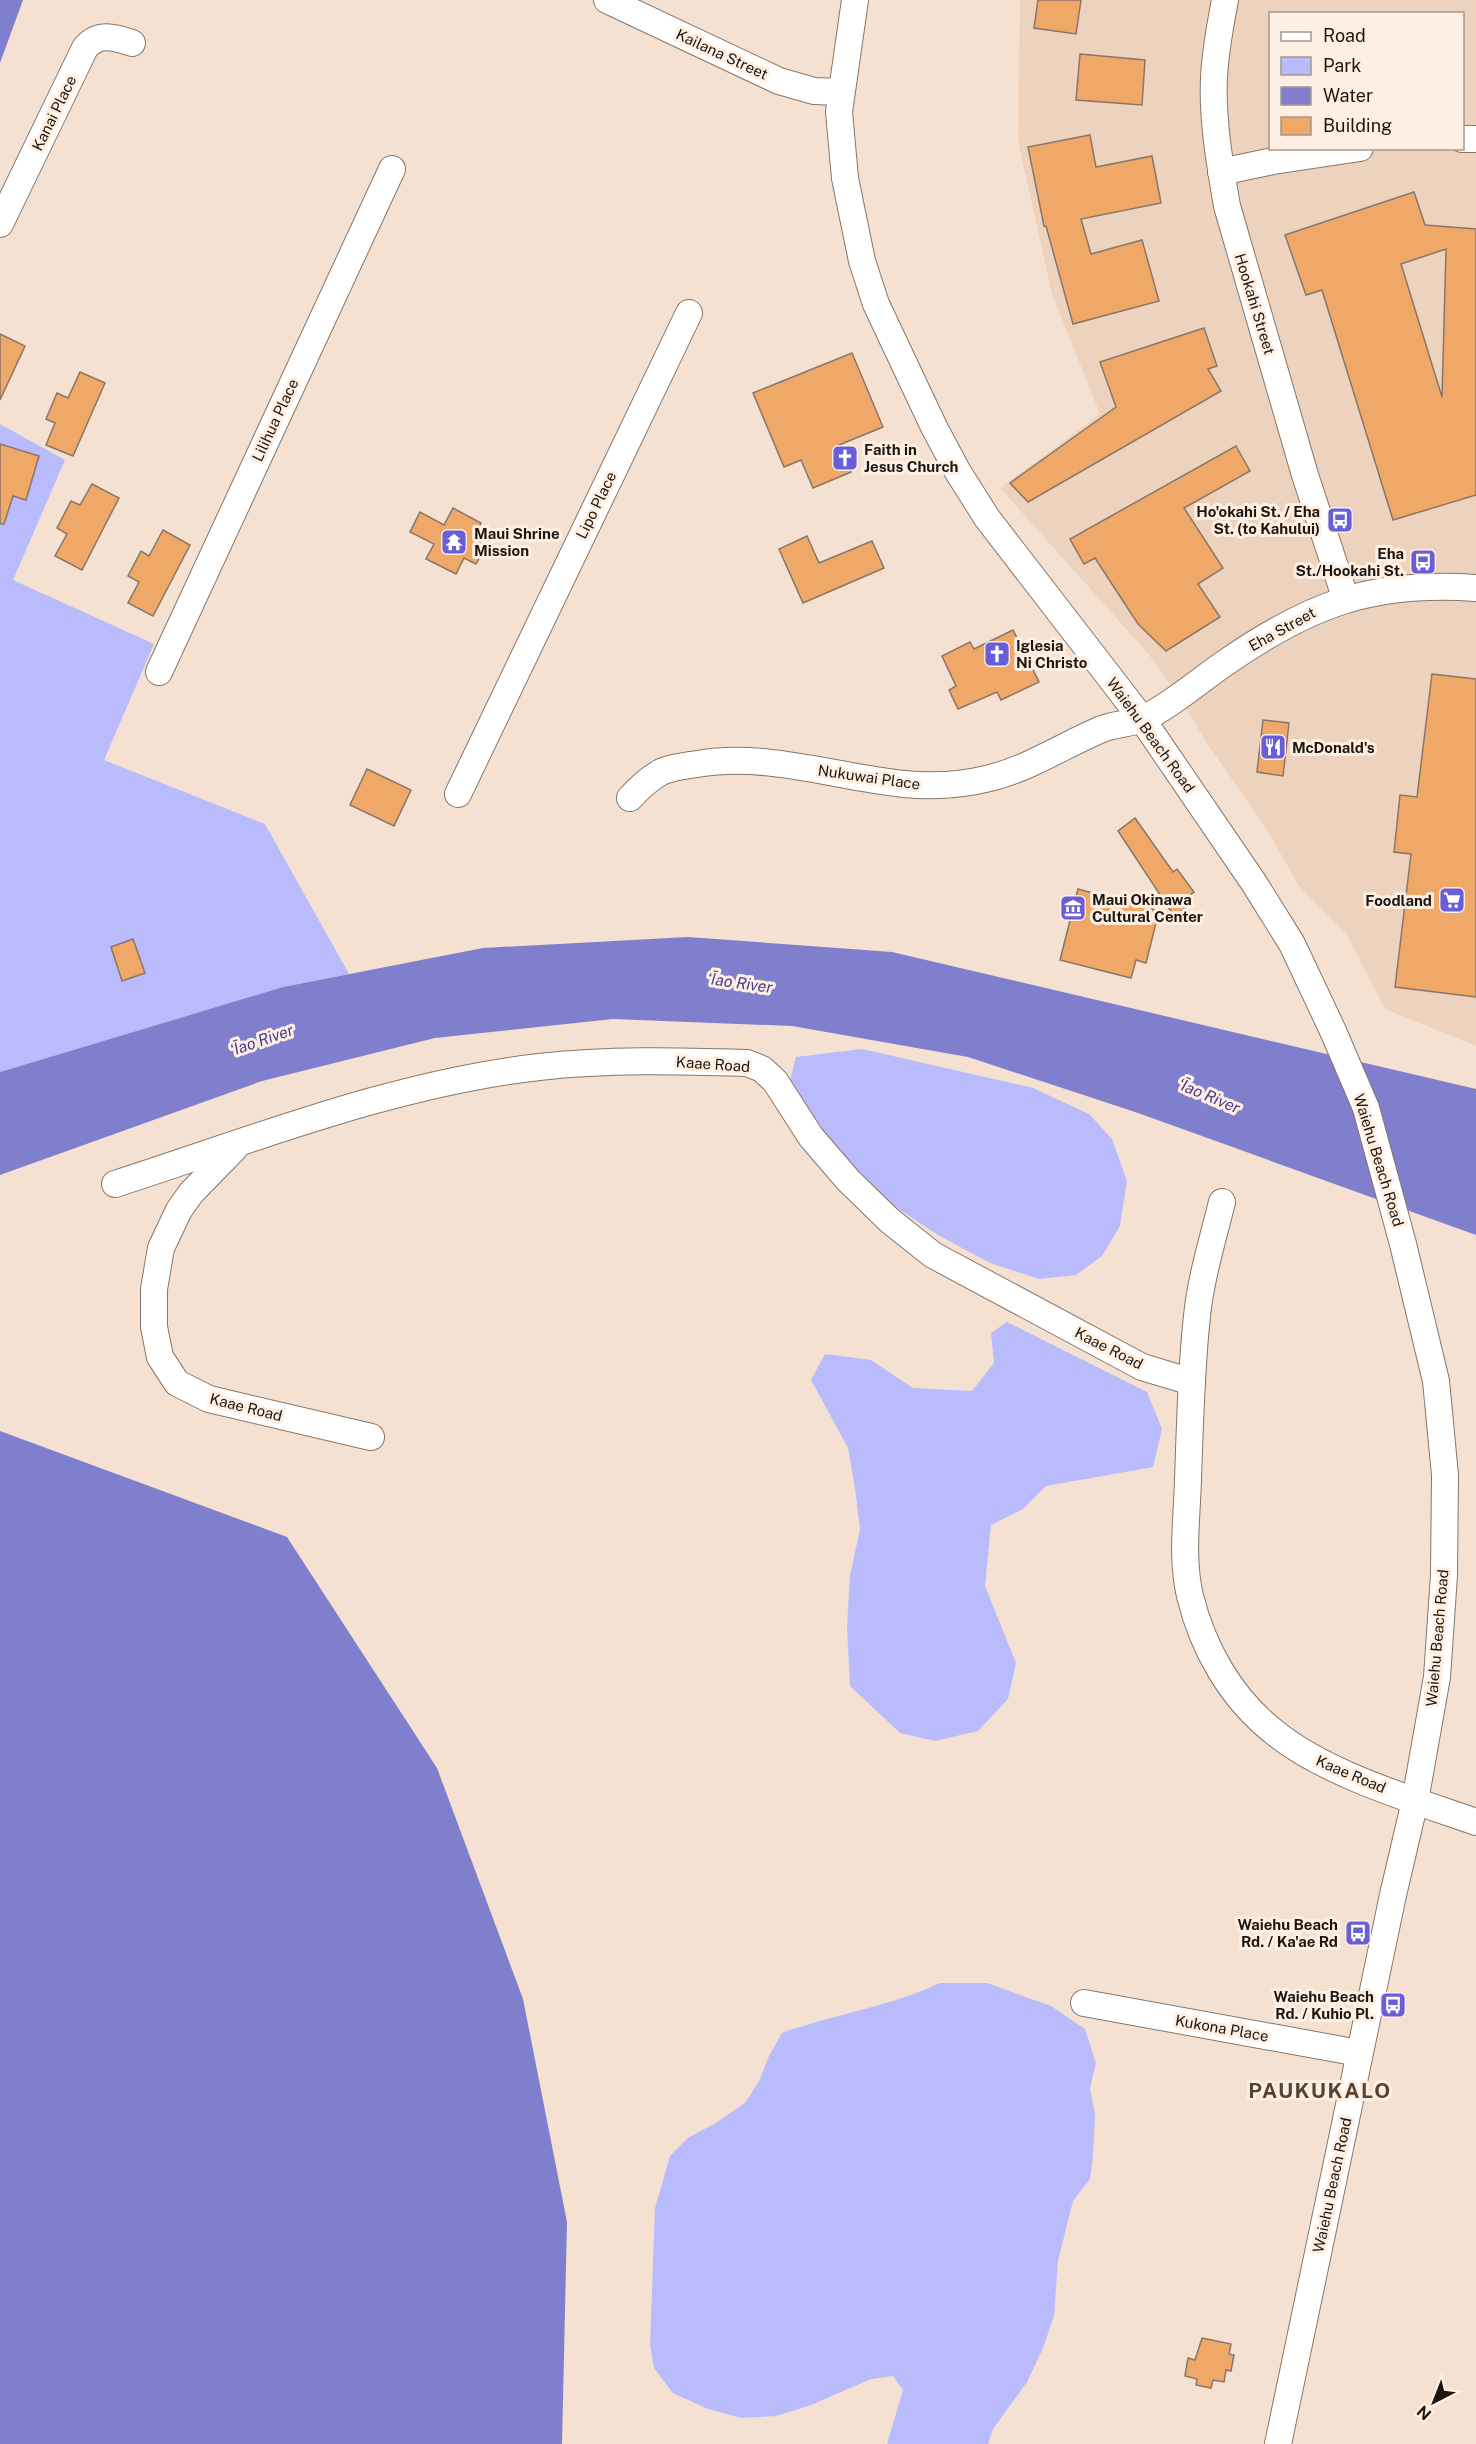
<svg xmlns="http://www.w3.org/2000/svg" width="1476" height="2444" viewBox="0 0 1476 2444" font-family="'Public Sans',sans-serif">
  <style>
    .built { fill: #edd3be; fill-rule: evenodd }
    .green { fill: #b9bbfc }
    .water { fill: #7f7fcd }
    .building { fill: #f0a869; stroke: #887668; stroke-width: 1.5; fill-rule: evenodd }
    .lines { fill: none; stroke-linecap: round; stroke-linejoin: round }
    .minor-casing { stroke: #877668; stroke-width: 28 }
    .minor { stroke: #fff; stroke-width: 26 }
    .labels { text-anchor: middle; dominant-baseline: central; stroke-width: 6; stroke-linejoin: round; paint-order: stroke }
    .street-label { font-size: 15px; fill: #1c1610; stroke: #ffefe2 }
    .poi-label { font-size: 15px; font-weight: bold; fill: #1c1610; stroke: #ffefe2; text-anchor: start }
    .water-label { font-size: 16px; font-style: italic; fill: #443a97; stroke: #ffefe2 }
    .district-label { font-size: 21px; font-weight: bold; letter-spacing: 1.5px; fill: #544437; stroke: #ffefe2 }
  </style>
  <rect width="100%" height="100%" fill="#f5e1d1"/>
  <!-- built -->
  <path class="built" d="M1020,0H1476V1046L1385,1009L1346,933L1299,886L1266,828L1206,742L1178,694L1146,651L1000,488L1100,414L1052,294L1018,141ZM1270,14H1462V148H1270Z"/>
  <!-- green -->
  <g class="green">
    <polygon points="0,424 65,460 13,580 154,644 104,760 265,824 349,974 283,987 0,1072"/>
    <polygon points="862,1049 1033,1088 1089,1114 1112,1139 1127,1181 1120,1226 1102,1256 1076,1275 1039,1279 990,1263 938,1235 882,1198 835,1158 790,1080 796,1057"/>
    <polygon points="1007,1322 1147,1392 1162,1429 1153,1467 1046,1486 1023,1509 991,1525 985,1586 1016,1663 1008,1699 978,1731 935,1741 900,1733 850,1686 847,1627 850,1576 860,1529 855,1488 848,1448 811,1380 825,1354 871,1360 913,1388 972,1391 994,1363 991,1333"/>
    <path d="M940,1983H987L1051,2006L1085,2029L1096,2063L1090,2088L1095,2115L1093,2156L1090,2179L1073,2201L1058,2261L1054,2316L1043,2348L1027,2382L993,2429L988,2444H887L903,2390L893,2376L871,2379L811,2405L776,2416L741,2418L708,2409L673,2393L654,2368L650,2345L655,2208L670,2156L689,2137L716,2123L746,2102L759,2081L769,2056L782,2033C834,2014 889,2007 940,1983Z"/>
  </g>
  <!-- water -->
  <g class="water">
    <polygon points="0,0 23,0 0,63"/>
    <polygon points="688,937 892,952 1476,1089 1476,1235 1138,1113 968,1057 792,1026 613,1019 435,1038 262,1081 0,1175 0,1072 283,987 483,948"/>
    <polygon points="0,1431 287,1537 437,1768 523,1999 567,2222 562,2444 0,2444"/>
  </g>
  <!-- building -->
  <g class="building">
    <polygon points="1038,0 1081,0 1076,34 1034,28"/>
    <polygon points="1080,54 1145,60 1142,105 1076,100"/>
    <polygon points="1090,135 1096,167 1152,156 1161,203 1081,219 1091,254 1142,240 1159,301 1073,324 1046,226 1044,226 1028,147"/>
    <path d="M1414,192L1425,225L1476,229V495L1393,520L1322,290L1306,295L1285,235ZM1446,249L1442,397L1401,264Z"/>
    <polygon points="1204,328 1217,366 1208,369 1221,391 1028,502 1010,483 1116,407 1100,362"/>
    <polygon points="0,334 25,346 0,400"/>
    <polygon points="852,353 883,427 839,445 851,472 813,488 801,460 784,467 753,393"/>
    <polygon points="80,372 105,383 73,456 46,445 55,423 46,419 57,393 68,398"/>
    <polygon points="0,444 39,456 26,500 13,496 4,524 0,524"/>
    <polygon points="1236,446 1250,471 1184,508 1223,568 1198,584 1220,617 1166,651 1138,624 1095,558 1084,564 1070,539"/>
    <polygon points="92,484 119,498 82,570 55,556 67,534 57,528 71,501 80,505"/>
    <polygon points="453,508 481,523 473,539 486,546 476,564 464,558 456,574 426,559 434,544 410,532 420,512 444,525"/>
    <polygon points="163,530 190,545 153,616 128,603 139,582 128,576 141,551 149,556"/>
    <polygon points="807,536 819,563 872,541 884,568 803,603 779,549"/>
    <polygon points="1013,630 1039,682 1001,700 997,692 958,709 949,690 956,686 942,656 970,642 974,649"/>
    <polygon points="1432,674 1476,679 1476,997 1395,987 1411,854 1394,852 1400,795 1417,797"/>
    <polygon points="1263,720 1289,723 1283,776 1257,772"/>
    <polygon points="367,769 411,790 394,826 350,805"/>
    <polygon points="1135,818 1173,872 1177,869 1194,892 1186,898 1191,904 1174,916 1118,831"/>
    <polygon points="1078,889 1159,911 1146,963 1136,960 1131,978 1060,960"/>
    <polygon points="133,939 145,973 122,981 111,947"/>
    <polygon points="1202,2338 1231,2344 1229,2354 1234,2355 1231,2371 1226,2370 1224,2382 1213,2380 1211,2388 1196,2385 1197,2379 1185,2376 1188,2358 1195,2360"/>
  </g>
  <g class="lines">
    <defs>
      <g id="minor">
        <polyline points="607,0 779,81 814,91 841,92"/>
        <polyline points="855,0 839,112 845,178 862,261 876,304 934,427 958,472 987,518 1142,719 1254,883 1292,944 1333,1031 1366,1108 1403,1244 1436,1381 1445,1475 1444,1575 1437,1677 1415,1801 1393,1895 1278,2444"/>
        <path d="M1225,0C1220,26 1215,52 1214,78C1212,120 1220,165 1227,206L1305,475L1346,600"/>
        <polyline points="1462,139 1476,139"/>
        <polyline points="1221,172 1273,161 1360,148"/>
        <path d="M0,224L85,48C98,32 114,37 132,43"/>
        <polyline points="159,672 392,169"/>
        <polyline points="458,794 689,313"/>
        <path d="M630,798C639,788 649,779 661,772C672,767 685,766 697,764C767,752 835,777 904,784C933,787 962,785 990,778C1030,768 1064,745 1102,729C1115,724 1129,724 1142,719C1165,710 1203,678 1225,663C1310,604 1372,581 1476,588"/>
        <polyline points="234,1149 191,1193 179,1210 161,1248 154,1289 154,1327 160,1357 177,1383 209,1399 371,1437"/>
        <path d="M115,1184C252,1140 395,1083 539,1067C608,1059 677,1061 747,1063L762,1069L775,1081L811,1137L848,1180L889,1220L933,1255L1142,1367L1192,1382"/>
        <path d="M1222,1202C1213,1239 1201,1277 1197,1316C1191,1370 1190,1425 1188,1479C1187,1518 1181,1558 1190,1596C1203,1649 1231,1698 1274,1732C1325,1774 1413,1800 1476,1822"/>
        <polyline points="1084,2003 1359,2053"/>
      </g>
    </defs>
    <!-- minor casing -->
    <use href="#minor" class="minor-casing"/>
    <!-- minor -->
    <use href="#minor" class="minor"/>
  </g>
  <!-- icons -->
  <defs>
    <symbol id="church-square" viewBox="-11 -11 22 22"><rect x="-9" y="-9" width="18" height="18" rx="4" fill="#685ed7" stroke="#ffefe2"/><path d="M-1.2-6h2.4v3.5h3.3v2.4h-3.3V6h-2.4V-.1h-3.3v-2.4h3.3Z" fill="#fff"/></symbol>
    <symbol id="bus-square" viewBox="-11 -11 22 22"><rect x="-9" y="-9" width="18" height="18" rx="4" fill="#685ed7" stroke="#ffefe2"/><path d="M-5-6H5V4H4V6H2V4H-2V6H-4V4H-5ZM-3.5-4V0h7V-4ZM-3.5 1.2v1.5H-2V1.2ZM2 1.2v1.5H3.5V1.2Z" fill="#fff"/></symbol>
    <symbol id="temple-square" viewBox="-11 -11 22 22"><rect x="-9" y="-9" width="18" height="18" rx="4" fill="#685ed7" stroke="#ffefe2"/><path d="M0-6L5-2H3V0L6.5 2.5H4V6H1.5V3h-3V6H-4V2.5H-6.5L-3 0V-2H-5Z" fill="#fff"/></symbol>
    <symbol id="restaurant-square" viewBox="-11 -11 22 22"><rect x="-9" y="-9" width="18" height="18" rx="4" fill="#685ed7" stroke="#ffefe2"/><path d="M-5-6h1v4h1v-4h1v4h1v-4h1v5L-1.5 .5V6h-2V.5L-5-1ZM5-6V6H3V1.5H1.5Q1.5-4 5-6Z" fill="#fff"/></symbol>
    <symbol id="supermarket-square" viewBox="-11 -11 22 22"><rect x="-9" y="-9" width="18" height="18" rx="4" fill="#685ed7" stroke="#ffefe2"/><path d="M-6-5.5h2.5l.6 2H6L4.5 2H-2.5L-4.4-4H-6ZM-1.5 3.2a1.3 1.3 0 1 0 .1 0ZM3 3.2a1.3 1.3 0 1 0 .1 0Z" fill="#fff"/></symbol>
    <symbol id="museum-square" viewBox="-11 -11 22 22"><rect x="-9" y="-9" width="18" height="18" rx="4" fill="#685ed7" stroke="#ffefe2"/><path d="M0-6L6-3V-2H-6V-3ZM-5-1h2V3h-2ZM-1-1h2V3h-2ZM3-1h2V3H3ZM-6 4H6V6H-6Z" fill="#fff"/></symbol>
  </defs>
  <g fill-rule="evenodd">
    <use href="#church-square" x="830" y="443" width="30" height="30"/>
    <use href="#bus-square" x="1325" y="505" width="30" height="30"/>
    <use href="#temple-square" x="439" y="527" width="30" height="30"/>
    <use href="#bus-square" x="1408" y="547" width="30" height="30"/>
    <use href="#church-square" x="982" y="639" width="30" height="30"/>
    <use href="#restaurant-square" x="1258" y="732" width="30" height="30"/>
    <use href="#supermarket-square" x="1437" y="885" width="30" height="30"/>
    <use href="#museum-square" x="1058" y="893" width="30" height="30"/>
    <use href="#bus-square" x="1343" y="1918" width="30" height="30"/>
    <use href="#bus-square" x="1378" y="1990" width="30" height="30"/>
  </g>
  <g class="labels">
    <!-- street labels -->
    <g class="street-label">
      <text transform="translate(722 54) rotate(25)">Kailana Street</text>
      <text transform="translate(54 113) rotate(-64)">Kanai Place</text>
      <text transform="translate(1255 304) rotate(73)">Hookahi Street</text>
      <text transform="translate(275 420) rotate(-65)">Lilihua Place</text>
      <text transform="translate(596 505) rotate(-64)">Lipo Place</text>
      <text transform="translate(1282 629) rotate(-29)">Eha Street</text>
      <text transform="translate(1151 735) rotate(54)">Waiehu Beach Road</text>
      <text transform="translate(869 777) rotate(8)">Nukuwai Place</text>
      <text transform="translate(713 1064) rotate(4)">Kaae Road</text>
      <text transform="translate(1379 1160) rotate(73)">Waiehu Beach Road</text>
      <text transform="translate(1109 1348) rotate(27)">Kaae Road</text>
      <text transform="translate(246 1407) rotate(14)">Kaae Road</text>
      <text transform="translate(1437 1638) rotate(-85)">Waiehu Beach Road</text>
      <text transform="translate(1351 1774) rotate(23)">Kaae Road</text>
      <text transform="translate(1222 2028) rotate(10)">Kukona Place</text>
      <text transform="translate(1332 2185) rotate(-78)">Waiehu Beach Road</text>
    </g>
    <!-- poi labels -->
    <g class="poi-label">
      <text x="864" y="449">Faith in<tspan x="864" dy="17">Jesus Church</tspan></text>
      <text x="1320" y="511" text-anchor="end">Ho'okahi St. / Eha<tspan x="1320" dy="17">St. (to Kahului)</tspan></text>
      <text x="474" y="533">Maui Shrine<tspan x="474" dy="17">Mission</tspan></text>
      <text x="1404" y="553" text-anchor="end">Eha<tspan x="1404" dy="17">St./Hookahi St.</tspan></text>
      <text x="1016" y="645">Iglesia<tspan x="1016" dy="17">Ni Christo</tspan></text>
      <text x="1292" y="747">McDonald's</text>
      <text x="1092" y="899">Maui Okinawa<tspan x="1092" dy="17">Cultural Center</tspan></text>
      <text x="1432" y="900" text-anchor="end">Foodland</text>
      <text x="1338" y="1924" text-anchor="end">Waiehu Beach<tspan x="1338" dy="17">Rd. / Ka'ae Rd</tspan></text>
      <text x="1374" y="1996" text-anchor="end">Waiehu Beach<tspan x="1374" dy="17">Rd. / Kuhio Pl.</tspan></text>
    </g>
    <!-- water labels -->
    <g class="water-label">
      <text transform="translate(740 983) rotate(8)">ʻĪao River</text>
      <text transform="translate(262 1040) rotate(-19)">ʻĪao River</text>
      <text transform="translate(1209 1096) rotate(23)">ʻĪao River</text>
    </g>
    <!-- district labels -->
    <g class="district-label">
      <text x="1320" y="2090">PAUKUKALO</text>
    </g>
  </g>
  <!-- legend -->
  <rect x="1269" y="12" width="195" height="138" fill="#ffefe2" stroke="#a4988e" stroke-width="1.5"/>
  <rect x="1281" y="32" width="30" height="9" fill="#ffffff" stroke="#a4988e" stroke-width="1.5"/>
  <text x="1323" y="42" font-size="18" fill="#1c1610">Road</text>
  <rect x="1281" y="57" width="30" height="18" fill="#b9bbfc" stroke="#a4988e" stroke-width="1.5"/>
  <text x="1323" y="72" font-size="18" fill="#1c1610">Park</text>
  <rect x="1281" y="87" width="30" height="18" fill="#7f7fcd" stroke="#a4988e" stroke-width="1.5"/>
  <text x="1323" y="102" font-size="18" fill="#1c1610">Water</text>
  <rect x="1281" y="117" width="30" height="18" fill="#f0a869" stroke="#a4988e" stroke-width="1.5"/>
  <text x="1323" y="132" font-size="18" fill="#1c1610">Building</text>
  <!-- north arrow -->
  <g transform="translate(1434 2402) rotate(222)" stroke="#ffefe2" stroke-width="4.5" paint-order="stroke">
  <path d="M0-4.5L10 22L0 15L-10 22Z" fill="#1c1610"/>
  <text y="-9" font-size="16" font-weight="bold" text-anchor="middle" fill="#1c1610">N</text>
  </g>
</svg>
